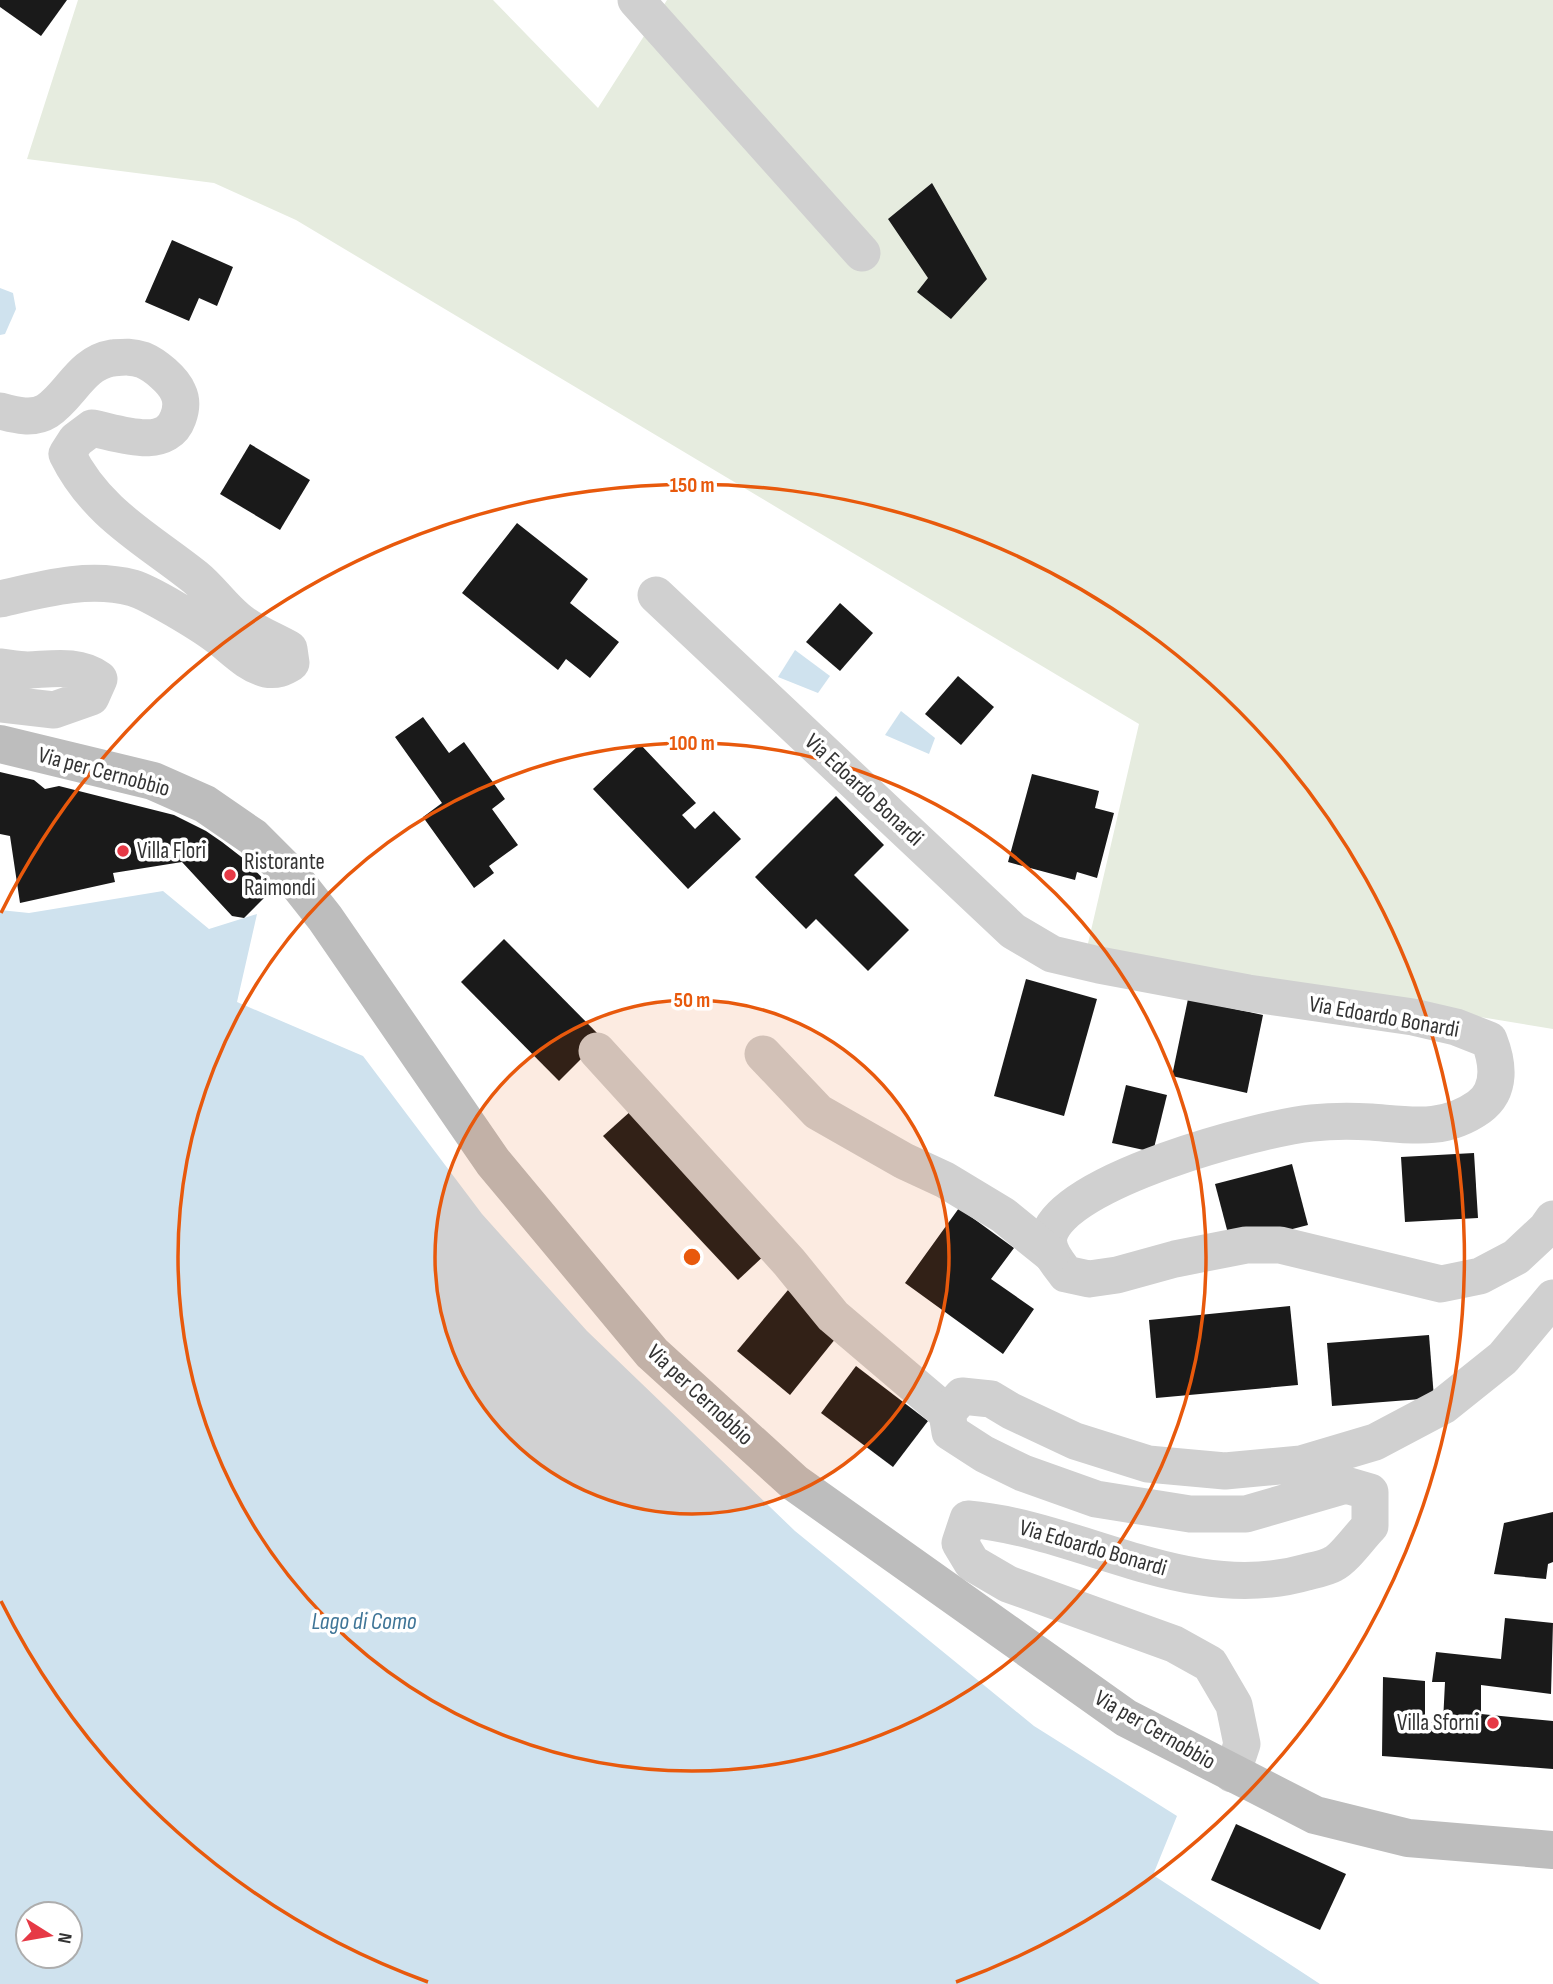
<svg xmlns="http://www.w3.org/2000/svg" width="1553" height="1984" viewBox="0 0 1553 1984" font-family="'Sofia Sans Condensed',sans-serif">
  <style>
    .green { fill: #e6ecdf }
    .water { fill: #cfe2ee; fill-rule: evenodd }
    .building { fill: #1a1a1a }
    .lines { fill: none; stroke-linecap: round; stroke-linejoin: round }
    .street { stroke: #d0d0d0; stroke-width: 37 }
    .secondary { stroke: #bdbdbd; stroke-width: 38 }
    .ring { fill: none; stroke: #e8590c; stroke-width: 3.5 }
    .poi-dot { fill: #e63946; stroke: #fff; stroke-width: 2.5 }
    .labels { text-anchor: middle; dominant-baseline: central; stroke-width: 7; stroke-linejoin: round; paint-order: stroke }
    .street-label { font-size: 23px; fill: #333; stroke: #fff }
    .poi-label { font-size: 23px; fill: #333; stroke: #fff; text-anchor: start }
    .water-label { font-size: 24px; font-style: italic; fill: #3f7597; stroke: #fff }
    .centre { fill: #e8590c; stroke: #fff; stroke-width: 3.5 }
    .ring-label { font-size: 21px; text-anchor: middle; font-weight: bold; fill: #e8590c; stroke: #fff; stroke-width: 7; stroke-linejoin: round; paint-order: stroke }
  </style>
  <rect width="100%" height="100%" fill="#fff"/>
  <!-- green -->
  <polygon class="green" points="78,0 493,0 598,108 667,0 1553,0 1553,1029 1086,952 1139,724 296,220 214,183 27,159"/>
  <!-- water -->
  <g class="water">
    <polygon points="0,288 13,293 16,309 5,334 0,335"/>
    <polygon points="795,650 830,676 818,693 778,677"/>
    <polygon points="901,711 935,738 929,754 885,735"/>
    <path d="M163,891L209,929L257,914L237,1002L363,1056L482,1214L587,1331L795,1531L1034,1726L1177,1816L1153,1875L1320,1984H0V910L29,913ZM28,1914H70V1956H28Z"/>
  </g>
  <!-- building -->
  <g class="building">
    <polygon points="0,0 67,0 41,36 0,7"/>
    <polygon points="932,183 987,279 951,319 917,292 928,278 888,219"/>
    <polygon points="172,240 233,267 217,306 199,298 189,321 145,302"/>
    <polygon points="250,444 310,480 280,530 220,494"/>
    <polygon points="517,523 588,579 570,603 619,642 590,678 566,659 558,670 462,593"/>
    <polygon points="840,603 873,633 840,671 806,642"/>
    <polygon points="958,676 994,707 961,745 925,714"/>
    <polygon points="423,717 449,753 464,742 505,799 492,809 518,845 489,866 494,873 474,888 423,817 442,803 395,737"/>
    <polygon points="640,744 696,803 682,815 695,829 714,811 741,839 688,889 593,789"/>
    <polygon points="0,772 34,780 45,789 59,786 174,815 206,831 222,842 244,859 273,889 244,918 232,916 182,862 113,873 115,882 20,903 10,836 0,834"/>
    <polygon points="1032,774 1099,791 1095,808 1114,813 1097,878 1077,872 1075,880 1008,862"/>
    <polygon points="836,796 884,845 854,875 909,930 868,971 816,919 806,929 755,877"/>
    <polygon points="504,939 602,1038 559,1081 461,982"/>
    <polygon points="1026,979 1097,999 1064,1116 994,1096"/>
    <polygon points="1188,999 1263,1015 1247,1093 1172,1076"/>
    <polygon points="1126,1085 1167,1095 1153,1152 1112,1143"/>
    <polygon points="632,1110 766,1254 738,1280 603,1136"/>
    <polygon points="1474,1153 1478,1218 1405,1222 1401,1157"/>
    <polygon points="1292,1164 1308,1225 1231,1245 1215,1184"/>
    <polygon points="959,1208 1014,1248 991,1279 1034,1309 1003,1354 905,1283"/>
    <polygon points="788,1290 840,1333 790,1395 737,1351"/>
    <polygon points="1290,1306 1298,1385 1156,1398 1149,1320"/>
    <polygon points="1429,1335 1434,1398 1332,1406 1327,1343"/>
    <polygon points="856,1366 928,1421 893,1467 821,1413"/>
    <polygon points="1553,1512 1553,1562 1548,1564 1546,1579 1494,1574 1504,1523"/>
    <polygon points="1505,1618 1553,1623 1551,1694 1481,1685 1481,1714 1553,1721 1553,1769 1382,1756 1383,1677 1425,1681 1425,1723 1443,1722 1445,1682 1432,1682 1436,1652 1501,1659"/>
    <polygon points="1236,1824 1346,1874 1320,1930 1211,1880"/>
  </g>
  <g class="lines">
    <!-- street -->
    <g class="street">
      <polyline points="636,0 862,253"/>
      <path d="M0,411C15,415 33,420 47,411C71,395 81,363 112,358C124,357 131,356 143,360C155,365 173,380 178,392C182,400 181,410 178,418C166,452 118,433 92,428L76,440L67,454C96,513 146,538 195,577C210,589 222,607 237,619C252,632 271,639 289,649L291,663C283,668 276,671 266,669C248,665 231,646 217,636C201,624 150,593 133,588C89,576 43,589 0,599"/>
      <path d="M656,595L1013,931L1052,954L1099,965L1248,993L1413,1017L1456,1027L1489,1040C1498,1063 1502,1090 1479,1107C1444,1132 1410,1125 1371,1122C1352,1121 1331,1121 1312,1123C1261,1128 1061,1181 1049,1236C1046,1251 1058,1263 1066,1274L1089,1279L1117,1275L1175,1259L1246,1245H1280L1441,1284L1480,1276L1516,1257L1546,1229L1553,1219"/>
      <path d="M0,667C9,668 19,670 28,670C53,669 78,664 99,679L91,697L54,710L0,704"/>
      <polyline points="597,1051 789,1262 833,1316 947,1413"/>
      <polyline points="763,1054 818,1112 904,1161 945,1180 1003,1215 1051,1254"/>
      <path d="M1232,1774L1242,1744L1234,1705L1210,1664L1174,1644L1008,1584L972,1563L960,1543L968,1519C1082,1529 1190,1606 1307,1572C1315,1570 1326,1568 1333,1564C1344,1559 1360,1536 1370,1526V1492L1346,1485L1246,1514H1190L1096,1499L1023,1473L984,1454L950,1432L947,1413L962,1396L991,1399L1011,1411L1075,1441L1148,1464L1225,1471L1301,1464L1375,1442L1443,1406L1503,1358L1553,1298"/>
    </g>
    <!-- secondary -->
    <polyline class="secondary" points="0,744 153,781 205,804 253,837 291,875 325,918 493,1162 652,1353 795,1483 1126,1718 1315,1815 1408,1838 1553,1850"/>
  </g>
  <!-- distance rings -->
  <circle cx="692" cy="1257" r="257" fill="#e8590c" fill-opacity=".12"/>
  <g class="ring">
    <circle cx="692" cy="1257" r="257"/>
    <circle cx="692" cy="1257" r="514"/>
    <path d="M428 1982A772 772 0 0 1 1 1601M1 913A772 772 0 1 1 956 1982"/>
  </g>
  <!-- markers -->
  <g class="poi-dot">
    <circle cx="123" cy="851" r="7"/>
    <circle cx="230" cy="875" r="7"/>
    <circle cx="1493" cy="1723" r="7"/>
  </g>
  <g class="labels">
    <!-- street labels -->
    <g class="street-label">
      <text transform="translate(104 772) rotate(15)">Via per Cernobbio</text>
      <text transform="translate(864 790) rotate(43)">Via Edoardo Bonardi</text>
      <text transform="translate(1384 1017) rotate(10)">Via Edoardo Bonardi</text>
      <text transform="translate(700 1395) rotate(43)">Via per Cernobbio</text>
      <text transform="translate(1093 1548) rotate(16)">Via Edoardo Bonardi</text>
      <text transform="translate(1155 1730) rotate(30)">Via per Cernobbio</text>
    </g>
    <!-- poi labels -->
    <g class="poi-label">
      <text x="137" y="851">Villa Flori</text>
      <text x="244" y="862">Ristorante<tspan x="244" dy="26">Raimondi</tspan></text>
      <text x="1479" y="1723" text-anchor="end">Villa Sforni</text>
    </g>
    <!-- water labels -->
    <g class="water-label">
      <text x="364" y="1621">Lago di Como</text>
    </g>
  </g>
  <circle cx="692" cy="1257" r="10" class="centre"/>
  <g class="ring-label">
    <text x="692" y="492">150 m</text>
    <text x="692" y="750">100 m</text>
    <text x="692" y="1007">50 m</text>
  </g>
  <!-- north arrow -->
  <g transform="translate(49 1935) rotate(101)"><circle r="33" fill="#ffffff" stroke="#adadad" stroke-width="2"/>
  <path d="M0-5L12 26L0 18L-12 26Z" fill="#e63946"/>
  <text y="-10" font-size="19" font-weight="bold" text-anchor="middle" fill="#333333">N</text>
  </g>
</svg>
